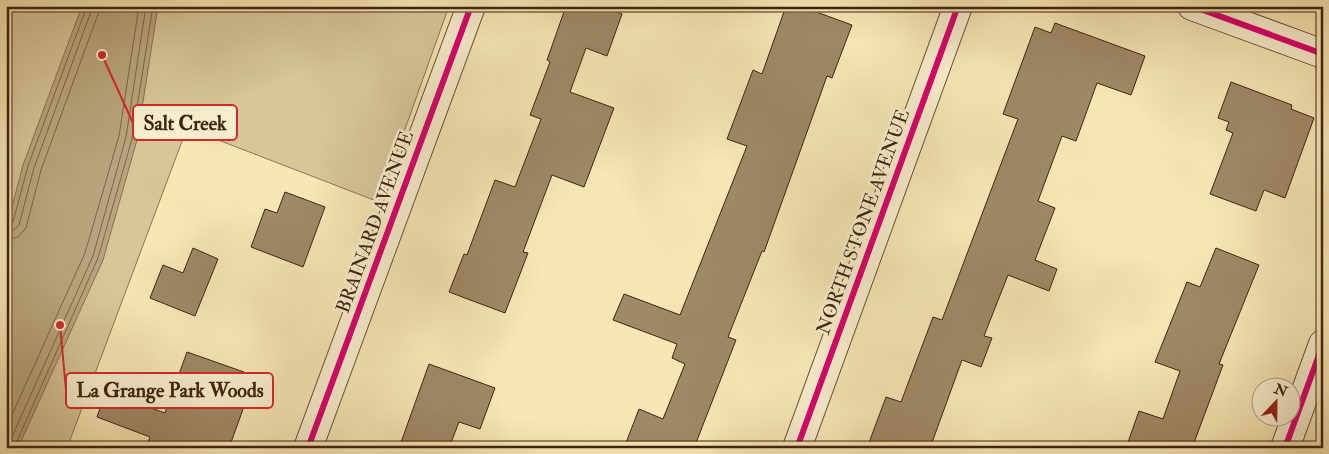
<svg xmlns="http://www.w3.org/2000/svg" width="1329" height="454" viewBox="0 0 1329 454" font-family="'IM FELL Double Pica',serif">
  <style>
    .green { fill: #d7c698; stroke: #8c7455 }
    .water { fill: #b8a47c; stroke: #887052 }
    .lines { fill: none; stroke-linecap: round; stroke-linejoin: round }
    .shore { stroke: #7c6447; stroke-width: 1 }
    .building { fill: #9f8966; stroke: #402312 }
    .minor-casing { stroke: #6e543a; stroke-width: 30 }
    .minor { stroke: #f9efce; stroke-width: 28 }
    .cycleway-casing { stroke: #f9efce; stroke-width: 9 }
    .cycleway { stroke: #d6006c; stroke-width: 6 }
    .labels { text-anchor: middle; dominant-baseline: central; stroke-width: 5; stroke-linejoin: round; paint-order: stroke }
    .street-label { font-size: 19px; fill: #402312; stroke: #f9efce }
    .leader { fill: none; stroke: #d62828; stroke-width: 2 }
    .callout-dot { fill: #d62828; stroke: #f9efce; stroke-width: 2 }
    .callout { fill: #f9efce; stroke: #d62828; stroke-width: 2 }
    .callout-label { font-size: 20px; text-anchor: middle; font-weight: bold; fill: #402312 }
  </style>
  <rect width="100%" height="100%" fill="#f6e7b3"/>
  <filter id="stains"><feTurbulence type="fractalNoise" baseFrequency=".004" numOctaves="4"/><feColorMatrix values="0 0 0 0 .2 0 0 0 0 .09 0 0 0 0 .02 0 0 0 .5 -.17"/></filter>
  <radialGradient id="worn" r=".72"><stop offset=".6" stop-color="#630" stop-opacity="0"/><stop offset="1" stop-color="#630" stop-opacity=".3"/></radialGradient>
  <!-- green -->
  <polygon class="green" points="6,6 449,6 379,202 187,128 67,448 6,448"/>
  <!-- water -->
  <polygon class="water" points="82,6 158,6 137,140 103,260 18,448 6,448 6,230 23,165"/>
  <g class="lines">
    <!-- shore -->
    <g class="shore">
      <polyline points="6,226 13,222 28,166 87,6"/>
      <polyline points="6,232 14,230 19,225 34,168 93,6"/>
      <polyline points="6,240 18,237 26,228 41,170 101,6"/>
      <polyline points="6,428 85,253 119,136 139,6"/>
      <polyline points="7,448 93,256 126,137 146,6"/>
      <polyline points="14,448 98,258 132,139 153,6"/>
    </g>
  </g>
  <!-- building -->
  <g class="building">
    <polygon points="566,6 601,6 622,14 607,56 586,48 570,92 614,108 584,187 552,175 523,252 528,253 505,313 449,292 464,254 467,255 495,180 515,187 541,119 530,115 550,62 547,60"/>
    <polygon points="786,6 800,6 852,25 832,78 827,76 764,252 762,251 728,337 736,340 694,448 624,448 639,409 663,419 685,364 672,358 677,344 613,320 624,294 680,315 747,146 727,139 753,70 762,74"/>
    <polygon points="1055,23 1145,56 1131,95 1097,83 1076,141 1062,136 1038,201 1055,208 1035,260 1057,269 1049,291 1008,275 984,336 992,338 981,367 962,360 930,448 867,448 886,397 901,402 933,317 942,320 1018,119 1003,114 1035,27 1051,33"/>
    <polygon points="1231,82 1292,105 1291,109 1314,118 1285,198 1264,190 1256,211 1210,194 1233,133 1226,130 1229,122 1218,118"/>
    <polygon points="285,192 325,207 303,267 251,247 265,209 277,213"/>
    <polygon points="193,248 218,259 195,316 150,298 163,265 183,273"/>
    <polygon points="1216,248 1259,265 1219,364 1223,365 1192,448 1126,448 1139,411 1163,419 1180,371 1155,362 1187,282 1200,287"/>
    <polygon points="187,352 244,372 235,397 246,401 229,448 146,448 150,437 97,417 106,392 165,413"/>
    <polygon points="429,364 495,388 480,429 459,422 449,448 399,448"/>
  </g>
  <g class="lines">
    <defs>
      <g id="minor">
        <polyline points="1192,6 1323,54"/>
        <polyline points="308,448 471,6"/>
        <polyline points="797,448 958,6"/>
        <polyline points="1285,448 1323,344"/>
      </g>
    </defs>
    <!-- minor casing -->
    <use href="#minor" class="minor-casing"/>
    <!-- minor -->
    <use href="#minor" class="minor"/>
    <defs>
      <g id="cycleway">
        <polyline points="1192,6 1323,54"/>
        <polyline points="308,448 471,6"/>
        <polyline points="797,448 958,6"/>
        <polyline points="1285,448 1323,344"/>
      </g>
    </defs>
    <!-- cycleway casing -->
    <use href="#cycleway" class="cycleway-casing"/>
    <!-- cycleway -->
    <use href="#cycleway" class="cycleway"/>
  </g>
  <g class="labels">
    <!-- street labels -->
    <g class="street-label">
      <text transform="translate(375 222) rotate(-70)">BRAINARD AVENUE</text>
      <text transform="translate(863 222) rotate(-70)">NORTH STONE AVENUE</text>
    </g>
  </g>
  <!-- callouts -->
  <path class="leader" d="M102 55L133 123M60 325L66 390"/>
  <g class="callout-dot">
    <circle cx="102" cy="55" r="5"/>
    <circle cx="60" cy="325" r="5"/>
  </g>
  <g class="callout">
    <rect x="133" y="105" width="104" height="35" rx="5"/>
    <rect x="66" y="373" width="207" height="35" rx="5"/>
  </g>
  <g class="callout-label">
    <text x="185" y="130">Salt Creek</text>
    <text x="170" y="397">La Grange Park Woods</text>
  </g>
  <!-- margin -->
  <rect width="1329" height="454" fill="none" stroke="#f6e7b3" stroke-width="25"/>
  <rect x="8" y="8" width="1314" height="439" fill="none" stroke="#402312" stroke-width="2.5"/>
  <rect x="12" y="12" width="1304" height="429" fill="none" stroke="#402312"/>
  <!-- north arrow -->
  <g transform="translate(1276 402) rotate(22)"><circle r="24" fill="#f9efce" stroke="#af9d83"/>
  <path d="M0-4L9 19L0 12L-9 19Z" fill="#8f2418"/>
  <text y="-8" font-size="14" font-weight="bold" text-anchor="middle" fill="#402312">N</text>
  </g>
  <rect width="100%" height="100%" filter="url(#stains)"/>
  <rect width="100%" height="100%" fill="url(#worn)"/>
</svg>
